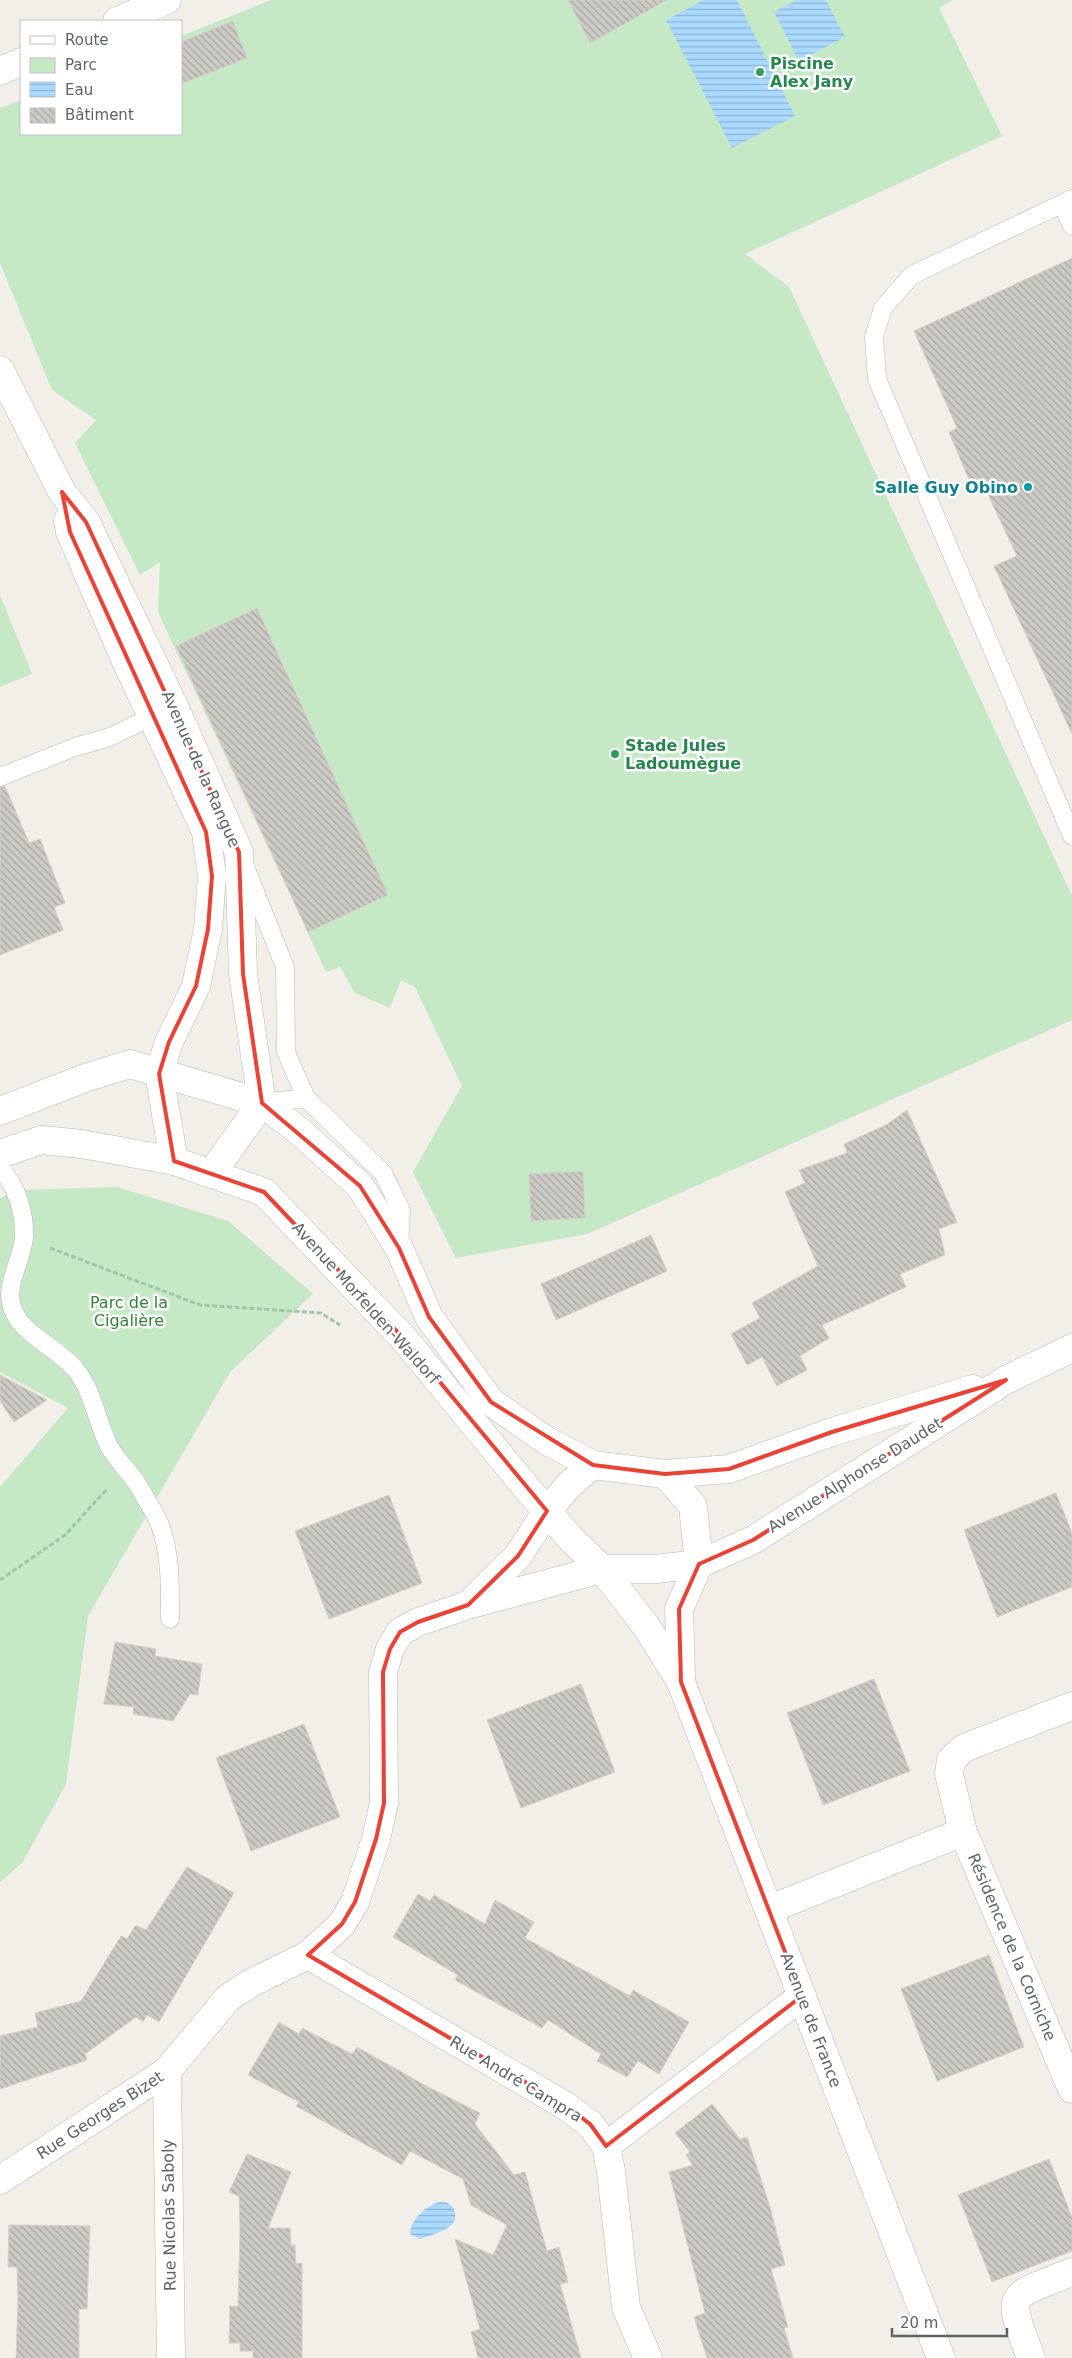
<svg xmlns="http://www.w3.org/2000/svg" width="1072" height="2358" viewBox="0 0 1072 2358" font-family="'DejaVu Sans',sans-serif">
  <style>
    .green { fill: #c5e8c5 }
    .water { fill: url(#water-rules) }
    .building { fill: url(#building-back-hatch); stroke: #d6d1c6 }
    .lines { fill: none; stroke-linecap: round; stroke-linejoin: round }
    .lane-casing { stroke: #b5b8bc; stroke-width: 19 }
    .street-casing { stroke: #b5b8bc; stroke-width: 29 }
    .secondary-casing { stroke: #b6babf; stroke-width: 29 }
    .path { stroke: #9cc7a9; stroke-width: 3; stroke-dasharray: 5 2.5; stroke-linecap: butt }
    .lane { stroke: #fff; stroke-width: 18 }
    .street { stroke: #fff; stroke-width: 28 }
    .secondary { stroke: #fff; stroke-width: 28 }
    .marked { fill: none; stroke: #ea4335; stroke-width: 4; stroke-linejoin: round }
    .leisure-dot { fill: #2e9e5b; stroke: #fff; stroke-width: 2 }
    .culture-dot { fill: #0f9aa8; stroke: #fff; stroke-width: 2 }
    .labels { text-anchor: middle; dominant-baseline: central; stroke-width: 5; stroke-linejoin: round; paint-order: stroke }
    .leisure-label { font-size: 16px; font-weight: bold; fill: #27864d; stroke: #fff; text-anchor: start }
    .culture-label { font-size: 16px; font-weight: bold; fill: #0d838f; stroke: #fff; text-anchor: end }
    .street-label { font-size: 16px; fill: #5f6368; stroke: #fff }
    .park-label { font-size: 16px; fill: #348238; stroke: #fff }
  </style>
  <defs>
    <pattern id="water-rules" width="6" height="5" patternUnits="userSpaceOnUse" patternTransform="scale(1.25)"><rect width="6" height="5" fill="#aadaff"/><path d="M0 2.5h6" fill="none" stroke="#8eb4d2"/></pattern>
    <pattern id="building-back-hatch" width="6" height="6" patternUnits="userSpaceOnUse" patternTransform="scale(1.25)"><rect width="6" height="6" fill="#cccac5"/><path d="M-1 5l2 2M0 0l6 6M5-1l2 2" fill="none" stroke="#a9a8a4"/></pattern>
  </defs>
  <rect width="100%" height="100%" fill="#f1efe8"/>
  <!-- green -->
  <g class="green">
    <polygon points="271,0 952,0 939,8 1002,136 745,254 789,287 1072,896 1072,1020 587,1234 456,1258 413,1172 462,1086 415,987 401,980 390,1008 355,993 340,967 326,972 158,612 160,562 140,575 75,443 96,420 52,390 0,263 0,108 21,100 21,134 181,134 181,36"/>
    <polygon points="0,595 32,674 0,687"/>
    <polygon points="117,1187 228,1221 313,1294 230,1372 88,1616 66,1784 22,1863 0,1882 0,1487 68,1408 0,1372 0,1198 18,1190"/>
  </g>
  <!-- water -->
  <g class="water">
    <polygon points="704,0 737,0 795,116 732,148 666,20"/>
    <polygon points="797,0 826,0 845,37 799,61 774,12"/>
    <path d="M438,2202H445C450,2204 454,2206 455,2213C459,2229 431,2235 420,2239L410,2234C411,2219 424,2208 438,2202Z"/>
  </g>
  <!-- building -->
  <g class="building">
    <polygon points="568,0 667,0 590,43"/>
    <polygon points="233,21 247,58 181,84 181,42"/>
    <polygon points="1072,258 1072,734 994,566 1017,556 983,484 973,489 949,432 957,428 914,331"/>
    <polygon points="257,608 388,895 308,932 176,646"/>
    <polygon points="5,786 29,843 40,839 65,903 54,907 63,930 0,955 0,787"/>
    <polygon points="907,1110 957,1222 939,1229 945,1255 900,1274 906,1287 822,1325 829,1338 800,1356 807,1370 777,1386 762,1357 747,1365 731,1334 760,1318 752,1303 818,1266 785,1192 805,1183 799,1170 847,1153 844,1144 886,1125"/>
    <polygon points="583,1171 585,1218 531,1221 529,1174"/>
    <polygon points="651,1235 667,1271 556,1320 541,1284"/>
    <polygon points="0,1375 47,1400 14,1422 0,1401"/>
    <polygon points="1056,1493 1072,1533 1072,1587 997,1617 964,1530"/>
    <polygon points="389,1495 422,1583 329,1619 295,1531"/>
    <polygon points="115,1642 156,1649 155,1656 202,1664 198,1695 190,1694 173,1721 133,1714 134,1707 104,1704"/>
    <polygon points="874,1679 910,1771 823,1805 787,1713"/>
    <polygon points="581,1684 615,1772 521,1808 487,1720"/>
    <polygon points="304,1724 340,1817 251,1851 216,1758"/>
    <polygon points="187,1867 234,1893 159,2022 147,2015 143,2022 136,2017 85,2054 87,2060 0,2089 0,2036 38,2027 35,2013 81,2001 121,1936 127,1939 136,1925 146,1930"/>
    <polygon points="418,1894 430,1901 434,1895 485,1924 495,1900 534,1922 525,1938 630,1996 633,1990 689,2022 659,2074 638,2061 627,2077 597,2061 601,2054 548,2020 542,2028 455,1980 458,1975 393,1937"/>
    <polygon points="989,1955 1024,2047 937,2081 901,1989"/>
    <polygon points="279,2022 299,2034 302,2028 352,2054 357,2047 428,2087 480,2113 475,2124 514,2175 525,2172 547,2251 559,2247 568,2282 560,2284 581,2358 478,2358 471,2332 480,2329 455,2239 493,2255 507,2225 471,2205 463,2179 410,2151 402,2165 296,2106 299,2102 248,2075"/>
    <polygon points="712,2104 740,2139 747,2137 770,2207 785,2265 771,2269 788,2327 784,2328 793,2358 707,2358 694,2317 705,2313 669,2172 693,2165 686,2155 690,2152 675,2133"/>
    <polygon points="247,2154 291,2172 268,2228 290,2228 291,2245 295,2245 296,2264 302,2263 302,2358 253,2358 253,2351 240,2351 240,2343 229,2343 230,2306 238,2307 240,2228 239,2196 229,2192"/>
    <polygon points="1049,2159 1072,2217 1072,2251 992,2282 958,2195"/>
    <polygon points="9,2225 90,2226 87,2309 79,2309 79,2358 16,2358 18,2299 17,2267 8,2267"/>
  </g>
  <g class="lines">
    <defs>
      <g id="lane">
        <polyline points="1072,199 912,275 883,308 874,337 877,379 1072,836"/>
        <polyline points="1062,204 1072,226"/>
        <polyline points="0,777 75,747 110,737 161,712"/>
        <polyline points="246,869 285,967 286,1052 306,1098 383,1173 401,1210 399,1247"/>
        <polyline points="262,1103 306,1098"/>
        <path d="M0,1167C16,1186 25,1211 24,1237C22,1263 1,1288 15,1314C26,1336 60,1350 76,1370C94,1393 96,1420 109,1446C116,1460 130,1472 138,1485C145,1498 155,1512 160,1525C171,1555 170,1588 170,1619"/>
      </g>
      <g id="street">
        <polyline points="117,21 167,0"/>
        <polyline points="0,71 21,62"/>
        <polyline points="665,1474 693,1506 699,1564 679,1609 681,1678"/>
        <polyline points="469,1604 518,1556 547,1511 570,1484 593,1465"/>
        <polyline points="1072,1706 964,1748 951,1760 949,1774 963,1832 1072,2089"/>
        <polyline points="770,1909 963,1832"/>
        <polyline points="308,1955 566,2106 590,2124 606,2146 611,2171 626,2307 648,2358"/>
        <polyline points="167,2071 171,2358"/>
        <polyline points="606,2146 802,1996"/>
        <polyline points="0,2180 167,2071 228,1998 251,1983 308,1955 342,1924 355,1902 376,1839 384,1803 383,1672 390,1649 400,1632 418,1622 468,1605 602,1569 646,1626 681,1682 941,2358"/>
        <path d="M1031,2358C1005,2290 1007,2298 1072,2272"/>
      </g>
      <g id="secondary">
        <polyline points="0,370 62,492 86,522 174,706 239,852 243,974 262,1103 211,1174"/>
        <polyline points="68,520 70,532 125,659 206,832 212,876 208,929 196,986 169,1042 159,1074 174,1161"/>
        <polyline points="0,1111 85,1078 130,1064 262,1103 299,1131 360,1186 399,1248 429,1317 491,1402 547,1441 593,1465 665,1474 729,1469 832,1432 973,1389"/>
        <polyline points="0,1154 41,1140 82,1144 174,1161 264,1192 405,1340 525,1486 570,1538 602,1569 655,1569 699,1564 753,1540 1006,1380 1072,1348"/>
      </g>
    </defs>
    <!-- lane casing -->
    <use href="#lane" class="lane-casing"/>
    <!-- street casing -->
    <use href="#street" class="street-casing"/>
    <!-- secondary casing -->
    <use href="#secondary" class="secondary-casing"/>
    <!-- path -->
    <g class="path">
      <polyline points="50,1248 200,1305 321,1313 340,1325"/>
      <polyline points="0,1580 65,1535 107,1489"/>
    </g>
    <!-- lane -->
    <use href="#lane" class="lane"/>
    <!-- street -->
    <use href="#street" class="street"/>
    <!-- secondary -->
    <use href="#secondary" class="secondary"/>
  </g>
  <!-- marked area -->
  <path class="marked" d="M62,492L86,522L239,852L243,974L262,1103L360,1186L399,1248L429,1317L491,1402L593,1465L665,1474L729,1469L832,1432L1006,1380L753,1540L699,1564L679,1609L681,1682L802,1996L606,2146L590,2124L566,2106L308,1955L342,1924L355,1902L376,1839L384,1803L383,1672L390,1649L400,1632L418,1622L468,1605L518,1556L547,1511L405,1340L264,1192L174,1161L159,1074L169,1042L196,986L208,929L212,876L206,832L70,532Z"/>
  <!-- markers -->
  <g class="leisure-dot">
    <circle cx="760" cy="72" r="5"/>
    <circle cx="615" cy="754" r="5"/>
  </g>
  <circle class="culture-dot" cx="1028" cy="487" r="5"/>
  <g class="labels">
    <!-- leisure labels -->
    <g class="leisure-label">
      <text x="770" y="63">Piscine<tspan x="770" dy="18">Alex Jany</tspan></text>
      <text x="625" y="745">Stade Jules<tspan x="625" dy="18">Ladoumègue</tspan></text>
    </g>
    <!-- culture labels -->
    <g class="culture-label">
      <text x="1018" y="487">Salle Guy Obino</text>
    </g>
    <!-- street labels -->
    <g class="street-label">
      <text transform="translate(201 769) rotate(66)">Avenue de la Rangue</text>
      <text transform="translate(366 1303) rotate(48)">Avenue Morfelden-Waldorf</text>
      <text transform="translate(855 1475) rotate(-32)">Avenue Alphonse Daudet</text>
      <text transform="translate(1012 1947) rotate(67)">Résidence de la Corniche</text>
      <text transform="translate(811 2020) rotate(69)">Avenue de France</text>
      <text transform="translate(516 2079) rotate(31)">Rue André Campra</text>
      <text transform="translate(100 2115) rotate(-33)">Rue Georges Bizet</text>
      <text transform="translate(169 2215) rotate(-91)">Rue Nicolas Saboly</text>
    </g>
    <!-- park labels -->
    <g class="park-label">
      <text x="129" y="1302">Parc de la<tspan x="129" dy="18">Cigalière</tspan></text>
    </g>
  </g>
  <!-- legend -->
  <rect x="20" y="20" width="162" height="115" fill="#ffffff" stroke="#bfc1c3"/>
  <rect x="30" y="36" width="25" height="8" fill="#ffffff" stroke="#bfc1c3"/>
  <text x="65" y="45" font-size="15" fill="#5f6368">Route</text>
  <rect x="30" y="58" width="25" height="15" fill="#c5e8c5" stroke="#bfc1c3"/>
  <text x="65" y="70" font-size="15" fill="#5f6368">Parc</text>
  <rect x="30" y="82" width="25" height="15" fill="url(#water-rules)" stroke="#bfc1c3"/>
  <text x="65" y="95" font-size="15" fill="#5f6368">Eau</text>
  <rect x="30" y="108" width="25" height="15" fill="url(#building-back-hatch)" stroke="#bfc1c3"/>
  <text x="65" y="120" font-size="15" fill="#5f6368">Bâtiment</text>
  <!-- scale -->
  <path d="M892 2328v8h115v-8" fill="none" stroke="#5f6368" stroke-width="2.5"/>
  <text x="900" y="2328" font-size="15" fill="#5f6368" stroke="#ffffff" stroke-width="4" paint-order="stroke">20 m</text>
</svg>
